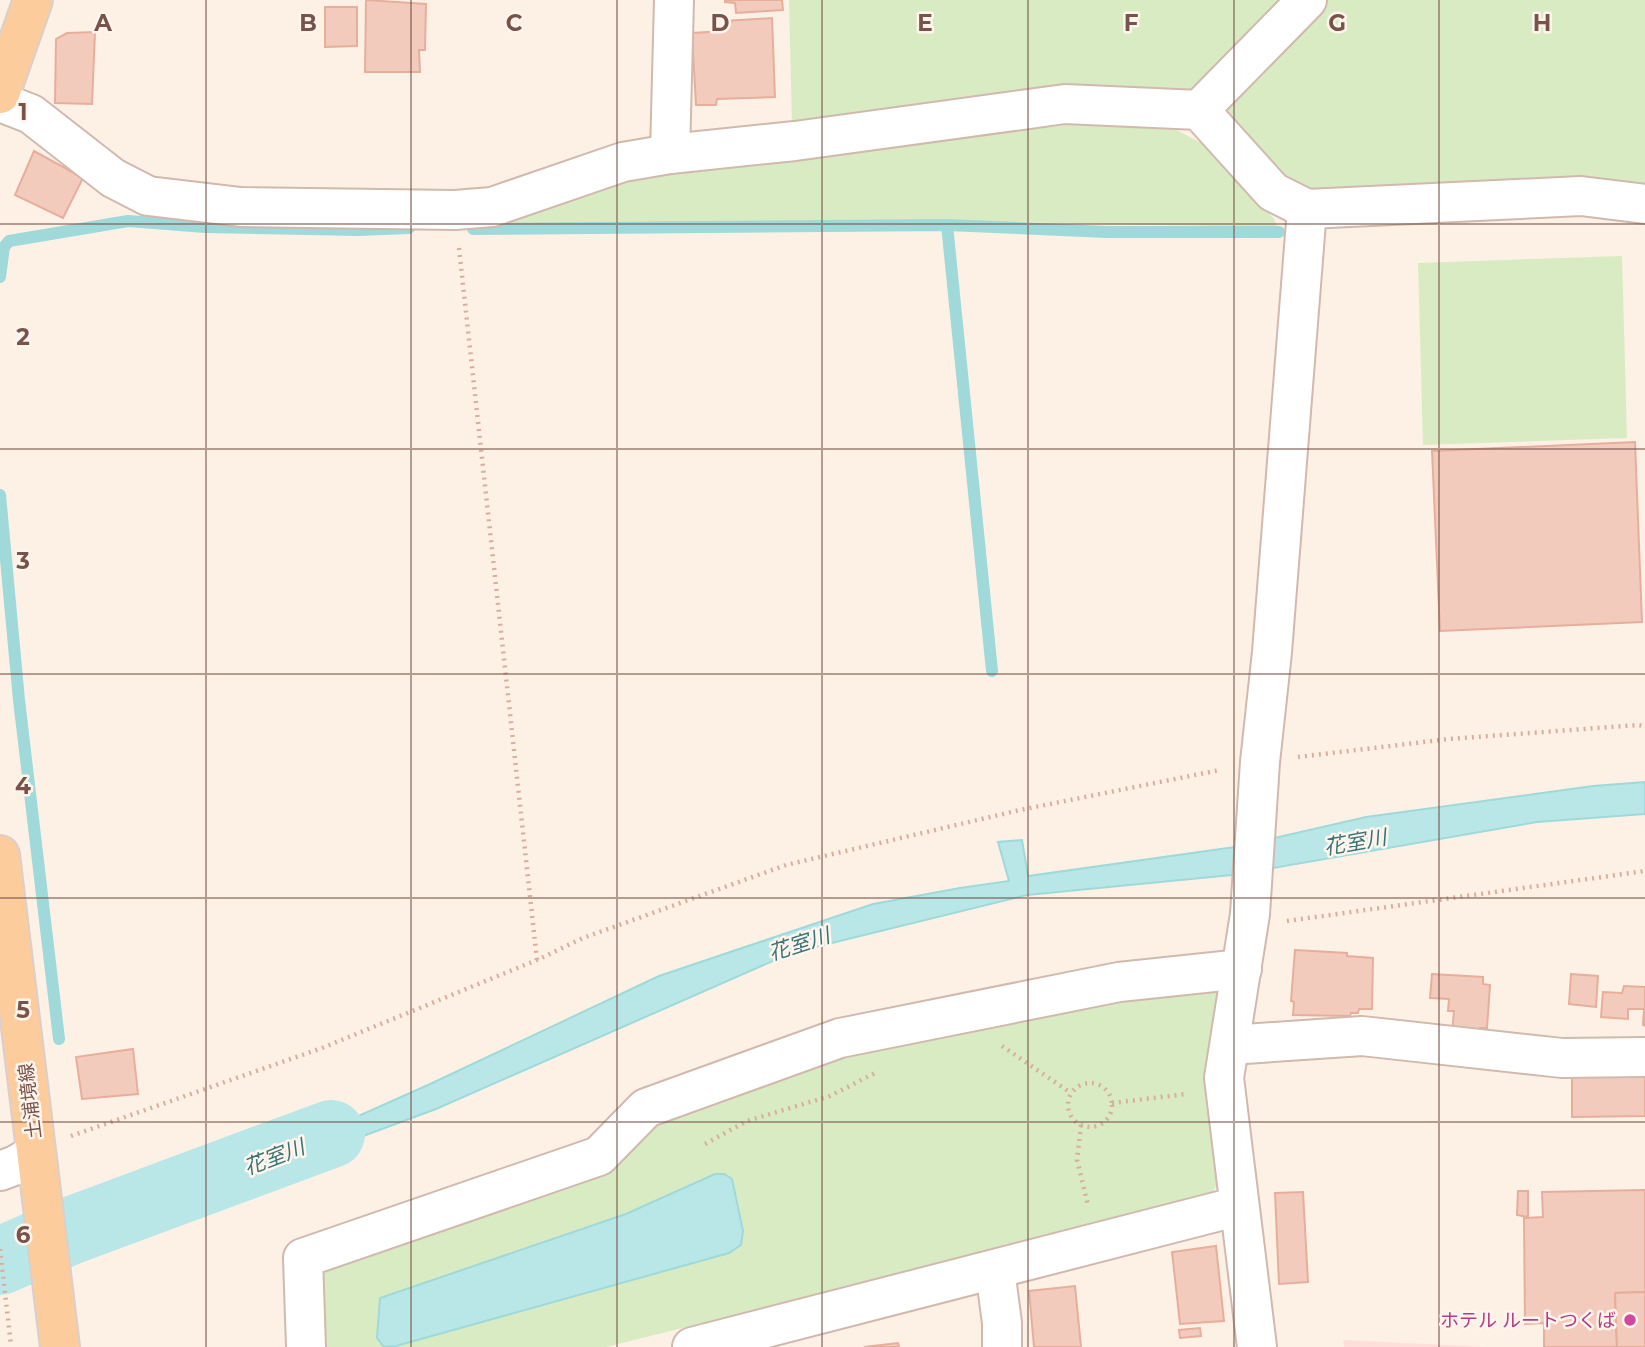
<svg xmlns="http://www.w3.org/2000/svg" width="1645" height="1347" viewBox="0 0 1645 1347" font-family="Montserrat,'Noto Sans JP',sans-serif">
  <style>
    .commercial { fill: #fedfd9 }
    .green { fill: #d9ebc3 }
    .water { fill: #b9e7e8; stroke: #9fd9da; stroke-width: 2 }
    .pier { fill: #fdf1e6 }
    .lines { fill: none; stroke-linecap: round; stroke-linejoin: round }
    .stream { stroke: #9fd9da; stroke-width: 12 }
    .river { stroke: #b9e7e8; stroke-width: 68 }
    .building { fill: #f3cbbc; stroke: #e7ae9c; stroke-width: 2 }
    .minor-casing { stroke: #d1b9ae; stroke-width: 42 }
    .primary-casing { stroke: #d9cfcc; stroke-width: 42 }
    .path { stroke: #d9ae9f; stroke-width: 4.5; stroke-dasharray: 2 5; stroke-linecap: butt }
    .minor { stroke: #fff; stroke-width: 38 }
    .primary { stroke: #fdcc9c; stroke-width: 38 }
    .grid { fill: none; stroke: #775349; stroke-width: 2; stroke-opacity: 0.55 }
    .hotel-dot { fill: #d1479c; stroke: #fff5ed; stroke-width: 2.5 }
    .labels { text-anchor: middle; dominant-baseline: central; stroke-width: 5; stroke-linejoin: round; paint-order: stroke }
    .street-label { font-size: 19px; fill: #775349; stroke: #fff5ed }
    .hotel-label { font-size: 19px; fill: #b23c85; stroke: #fff5ed; text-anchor: end }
    .water-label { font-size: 21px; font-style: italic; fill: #3a7476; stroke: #fff5ed }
    .grid-label { font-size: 23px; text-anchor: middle; font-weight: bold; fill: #775349; stroke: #fff5ed; stroke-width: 5; stroke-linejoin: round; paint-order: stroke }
  </style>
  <rect width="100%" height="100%" fill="#fdf1e6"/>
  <!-- commercial -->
  <polygon class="commercial" points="1343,1340 1488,1347 1344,1347"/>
  <!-- green -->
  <g class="green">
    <polygon points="789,0 1287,0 1200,90 792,124"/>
    <polygon points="1318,0 1645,0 1645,186 1302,191 1289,185 1233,121 1228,113 1228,102"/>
    <polygon points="1068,125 1171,127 1207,146 1274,219 1277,227 947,221 473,226 626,179"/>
    <polygon points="1622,256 1627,438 1423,445 1418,263"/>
    <polygon points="1210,986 1222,999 1205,1077 1219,1182 1209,1197 606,1347 326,1347 324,1273 334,1258 657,1113 914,1032"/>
  </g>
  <!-- water -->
  <g class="water">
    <polygon points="1645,782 1645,814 1537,822 1232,875 1027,895 791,953 436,1109 71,1244 0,1275 0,1255 71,1244 428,1085 659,976 873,904 960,888 1009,881 998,842 1022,840 1028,876 1235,847 1366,817 1593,786"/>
    <polygon points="715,1174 724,1174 732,1179 743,1231 741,1245 729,1253 396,1346 384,1347 377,1338 380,1298 626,1214"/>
  </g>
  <!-- pier -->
  <polygon class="pier" points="70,1240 71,1248 0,1278 0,1251"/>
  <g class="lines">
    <!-- stream -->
    <g class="stream">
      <polyline points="947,225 992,671"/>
      <polyline points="473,229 947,225 1107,232 1279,232"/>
      <polyline points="0,277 4,247 9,241 128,221 205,227 358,230 409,228"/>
      <polyline points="0,495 19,700 59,1039"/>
    </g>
    <!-- river -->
    <polyline class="river" points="0,1261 67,1232 331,1134"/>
  </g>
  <!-- building -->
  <g class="building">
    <polygon points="366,0 426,4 425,50 419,50 420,72 365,72"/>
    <polygon points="725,0 782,0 783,10 736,13 735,3 725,2"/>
    <polygon points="325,7 357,7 357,46 325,47"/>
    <polygon points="772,18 775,97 717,99 716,105 696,105 692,33 724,31 725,21"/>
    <polygon points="95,32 92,104 55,103 56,39 67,33"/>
    <polygon points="34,151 83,178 63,218 15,195"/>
    <polygon points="1635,442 1642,622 1440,631 1432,451"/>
    <polygon points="1295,950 1347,953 1347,956 1373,958 1372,1009 1359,1009 1358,1013 1351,1013 1350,1016 1293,1015 1294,1002 1291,1001"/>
    <polygon points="1432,974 1483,977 1483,984 1490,985 1487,1028 1480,1028 1479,1035 1452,1033 1454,1011 1448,1011 1449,999 1430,998"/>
    <polygon points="1571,974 1598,976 1596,1007 1569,1004"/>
    <polygon points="1624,986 1645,987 1645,1026 1643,1025 1644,1009 1628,1009 1628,1019 1601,1017 1603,992 1622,993"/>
    <polygon points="133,1049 138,1094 82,1099 76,1057"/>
    <polygon points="1645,1070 1645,1116 1572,1117 1572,1071"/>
    <polygon points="1645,1190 1645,1292 1615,1293 1617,1347 1544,1347 1544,1323 1525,1324 1524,1218 1543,1217 1542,1192"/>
    <polygon points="1518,1191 1528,1191 1528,1217 1517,1215"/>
    <polygon points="1303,1192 1308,1282 1279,1284 1275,1193"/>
    <polygon points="1216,1246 1224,1321 1180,1324 1172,1252"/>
    <polygon points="1075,1286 1081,1347 1034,1347 1029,1291"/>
    <polygon points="1645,1292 1645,1347 1617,1347 1615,1293"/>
    <polygon points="1200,1328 1201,1336 1180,1338 1179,1330"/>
    <polygon points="898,1343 899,1347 864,1347"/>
  </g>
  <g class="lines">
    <defs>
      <g id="minor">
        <polyline points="0,102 31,114 113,178 148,196 241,207 455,210 492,207 623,162 670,154 795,141 1065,104 1199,110 1273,192 1307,209 1581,196 1645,204"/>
        <polyline points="1199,110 1307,0"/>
        <polyline points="670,154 674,0"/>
        <polyline points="1230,1045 1362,1036 1562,1058 1645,1057"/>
        <polyline points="0,1171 16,1165 36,1153"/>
        <polyline points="995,1270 1002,1323 1002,1347"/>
        <polyline points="306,1347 303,1258 599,1156 646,1108 840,1038 1119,982 1242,969"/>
        <polyline points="692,1347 1239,1206"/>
        <polyline points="1257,1347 1224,1078 1250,914 1260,762 1272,652 1307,209"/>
      </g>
      <g id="primary">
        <polyline points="0,94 33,0"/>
        <polyline points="0,855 60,1347"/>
      </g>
    </defs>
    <!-- minor casing -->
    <use href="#minor" class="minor-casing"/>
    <!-- primary casing -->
    <use href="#primary" class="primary-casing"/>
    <!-- path -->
    <g class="path">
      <polyline points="459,248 537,960"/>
      <polyline points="1298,757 1449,739 1638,725 1645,726"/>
      <polyline points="1287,921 1645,871"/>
      <polyline points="1002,1046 1071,1093"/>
      <circle cx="1090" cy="1105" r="22"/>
      <polyline points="1112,1103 1186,1094"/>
      <polyline points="1081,1125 1077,1160 1088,1205"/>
      <polyline points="71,1136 322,1048 537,960 583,938 786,865 1020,810 1220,770"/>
      <polyline points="705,1144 747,1121 830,1096 877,1072"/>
      <polyline points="0,1249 11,1345"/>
    </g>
    <!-- minor -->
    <use href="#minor" class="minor"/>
    <!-- primary -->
    <use href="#primary" class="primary"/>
  </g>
  <!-- grid -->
  <path class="grid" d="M206,0V1347M411,0V1347M617,0V1347M822,0V1347M1028,0V1347M1234,0V1347M1439,0V1347M0,224H1645M0,449H1645M0,674H1645M0,898H1645M0,1122H1645"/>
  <!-- markers -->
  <circle class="hotel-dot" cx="1630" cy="1320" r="7"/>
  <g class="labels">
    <!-- street labels -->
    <g class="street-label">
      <text transform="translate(30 1101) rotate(-97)">土浦境線</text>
    </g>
    <!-- hotel labels -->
    <g class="hotel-label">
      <text x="1616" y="1320">ホテル ルートつくば</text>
    </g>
    <!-- water labels -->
    <g class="water-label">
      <text transform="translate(1355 842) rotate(-10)">花室川</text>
      <text transform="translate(799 944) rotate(-18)">花室川</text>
      <text transform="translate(274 1157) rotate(-21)">花室川</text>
    </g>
  </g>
  <g class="grid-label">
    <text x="103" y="31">A</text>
    <text x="308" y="31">B</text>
    <text x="514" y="31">C</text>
    <text x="720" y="31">D</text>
    <text x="925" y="31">E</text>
    <text x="1131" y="31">F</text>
    <text x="1337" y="31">G</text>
    <text x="1542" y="31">H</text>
    <text x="23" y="120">1</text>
    <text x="23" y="345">2</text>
    <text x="23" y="569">3</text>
    <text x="23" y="794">4</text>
    <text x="23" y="1018">5</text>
    <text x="23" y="1243">6</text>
  </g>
</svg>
